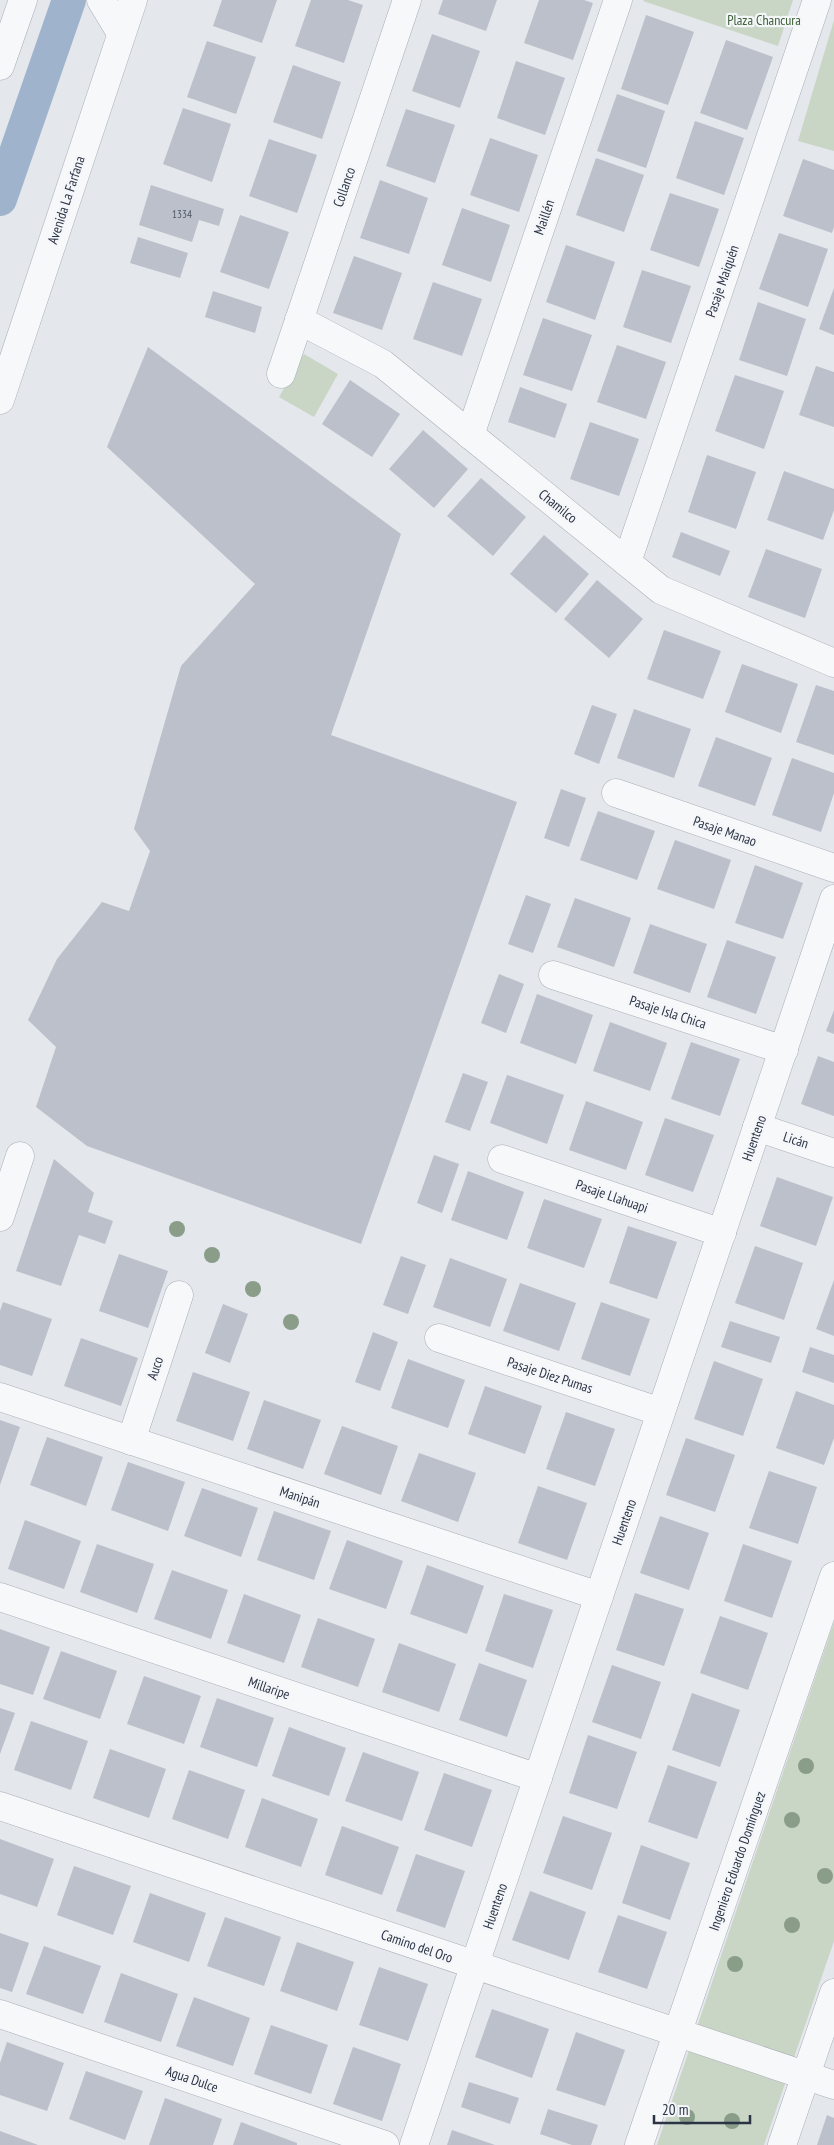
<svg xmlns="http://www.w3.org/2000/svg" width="834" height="2145" viewBox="0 0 834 2145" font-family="'PT Sans Narrow',sans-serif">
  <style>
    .green { fill: #c9d6c5 }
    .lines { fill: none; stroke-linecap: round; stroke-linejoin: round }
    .canal { stroke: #9fb4cc; stroke-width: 34 }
    .building { fill: #bbc0ca }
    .minor-casing { stroke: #a9aeb7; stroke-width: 29 }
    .tertiary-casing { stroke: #a9aeb7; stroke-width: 29 }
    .minor { stroke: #f7f8fa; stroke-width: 28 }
    .tertiary { stroke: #f7f8fa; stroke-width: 28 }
    .tree { fill: #899d89 }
    .labels { text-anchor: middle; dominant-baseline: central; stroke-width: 4.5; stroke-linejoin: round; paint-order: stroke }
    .number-label { font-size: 11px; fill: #4f5766 }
    .park-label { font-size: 14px; fill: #3f6138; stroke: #f4f6f9 }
    .street-label { font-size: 14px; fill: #2b3445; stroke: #f4f6f9 }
  </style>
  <rect width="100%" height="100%" fill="#e4e7ec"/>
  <!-- green -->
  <g class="green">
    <polygon points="644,0 793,0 778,46 643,1"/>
    <polygon points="834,20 834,151 798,141"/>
    <polygon points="304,354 338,374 314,417 279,397"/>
    <polygon points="834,1622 834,1941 764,2145 657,2145"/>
  </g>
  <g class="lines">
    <!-- canal -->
    <polyline class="canal" points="0,199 69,0"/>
  </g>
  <!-- building -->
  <g class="building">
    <polygon points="222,0 277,0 262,43 213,26"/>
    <polygon points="311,0 348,0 363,5 344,63 295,46"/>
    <polygon points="443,0 497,0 486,31 438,14"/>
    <polygon points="539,0 584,0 593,3 573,60 524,43"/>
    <polygon points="646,15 694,32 668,105 621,89"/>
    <polygon points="432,34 480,51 460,108 412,91"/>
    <polygon points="726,40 773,57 747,130 700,113"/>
    <polygon points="207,41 256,57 236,114 187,97"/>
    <polygon points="516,61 565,78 545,135 497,118"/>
    <polygon points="293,65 341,82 322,139 273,122"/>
    <polygon points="617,94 665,111 646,168 597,151"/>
    <polygon points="183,108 231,124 212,182 163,164"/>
    <polygon points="406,109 455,125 435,183 386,166"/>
    <polygon points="695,121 744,138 724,195 676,178"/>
    <polygon points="490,138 538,155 519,212 470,195"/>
    <polygon points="269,139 317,155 297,213 249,196"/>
    <polygon points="596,158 644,175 624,232 576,215"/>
    <polygon points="803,159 834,170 834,227 832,233 783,216"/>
    <polygon points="380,180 428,198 409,254 360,238"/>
    <polygon points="151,185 224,209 219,226 199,220 192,242 139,225"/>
    <polygon points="670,193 719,209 699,267 650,250"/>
    <polygon points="462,208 510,225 491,282 442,265"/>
    <polygon points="240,215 289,232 269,289 220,272"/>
    <polygon points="779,233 828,249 808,307 759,289"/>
    <polygon points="138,237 188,253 180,278 130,263"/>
    <polygon points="566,245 615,262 595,320 546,302"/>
    <polygon points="354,256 402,273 382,330 333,313"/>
    <polygon points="642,270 691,286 671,343 623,327"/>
    <polygon points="433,282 482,299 462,356 413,339"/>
    <polygon points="834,288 834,335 819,329"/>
    <polygon points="213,291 262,307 255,333 205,317"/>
    <polygon points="758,302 806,319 787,376 739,360"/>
    <polygon points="543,318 592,335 572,391 523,375"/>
    <polygon points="617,345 666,362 646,419 597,402"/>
    <polygon points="148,347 401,534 331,735 517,802 361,1244 87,1146 36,1107 56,1047 28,1020 57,959 102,902 129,911 150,851 134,829 181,666 255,584 107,447"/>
    <polygon points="816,366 834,372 834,427 799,415"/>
    <polygon points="735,375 784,391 764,449 715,431"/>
    <polygon points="350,380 400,414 372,457 322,424"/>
    <polygon points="520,387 567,404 555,438 508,422"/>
    <polygon points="590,422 639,439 619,496 570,479"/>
    <polygon points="423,430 468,469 434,508 389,469"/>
    <polygon points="707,455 756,472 736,529 688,512"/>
    <polygon points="784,471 834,489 834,510 823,540 767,520"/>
    <polygon points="481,478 526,517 493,556 447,516"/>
    <polygon points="681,532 730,551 720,576 672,557"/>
    <polygon points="544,535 589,574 556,613 510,574"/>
    <polygon points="766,549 822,569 805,618 748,597"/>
    <polygon points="597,580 643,619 609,658 564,619"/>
    <polygon points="664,630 721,651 703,699 647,679"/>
    <polygon points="742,664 798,684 781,733 725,712"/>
    <polygon points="816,685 834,691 834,755 796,742"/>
    <polygon points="592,705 617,714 599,764 574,754"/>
    <polygon points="634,709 691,729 674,778 617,758"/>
    <polygon points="716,737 772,758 755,806 698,786"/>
    <polygon points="792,758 834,773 834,793 821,832 772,815"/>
    <polygon points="561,789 586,798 569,847 544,838"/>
    <polygon points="598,811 655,831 637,880 580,860"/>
    <polygon points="675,840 731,860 714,909 657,889"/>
    <polygon points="755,865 803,883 783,939 735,923"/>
    <polygon points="526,895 551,904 533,953 508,944"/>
    <polygon points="575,898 631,918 614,967 557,947"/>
    <polygon points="650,924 707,944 690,993 633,973"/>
    <polygon points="727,940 776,957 756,1014 707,997"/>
    <polygon points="499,974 524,984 506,1033 481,1023"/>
    <polygon points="537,994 593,1015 576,1064 520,1043"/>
    <polygon points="834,1010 834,1034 826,1031"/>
    <polygon points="610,1022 667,1043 650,1091 593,1071"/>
    <polygon points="691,1042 740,1059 720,1116 671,1099"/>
    <polygon points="818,1056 834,1062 834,1116 801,1104"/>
    <polygon points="463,1073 488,1082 470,1131 445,1122"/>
    <polygon points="507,1075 564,1095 547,1144 490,1123"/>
    <polygon points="586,1101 643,1122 626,1170 569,1150"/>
    <polygon points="665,1118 714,1135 693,1192 645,1175"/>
    <polygon points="434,1155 459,1164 442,1213 417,1203"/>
    <polygon points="54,1159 94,1193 88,1212 113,1221 105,1244 79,1235 61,1286 16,1271"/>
    <polygon points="468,1171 524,1192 507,1240 451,1220"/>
    <polygon points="777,1177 833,1197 816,1246 760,1226"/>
    <polygon points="544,1199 602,1219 584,1268 527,1248"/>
    <polygon points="628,1226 677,1242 657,1299 609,1283"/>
    <polygon points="755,1246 803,1263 784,1320 735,1303"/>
    <polygon points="119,1254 168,1271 148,1328 99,1311"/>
    <polygon points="401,1256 426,1265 408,1314 383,1305"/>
    <polygon points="450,1258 507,1279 490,1327 433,1307"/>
    <polygon points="834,1280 834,1336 816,1329"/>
    <polygon points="520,1283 576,1303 559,1351 503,1331"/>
    <polygon points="3,1302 52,1319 32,1376 0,1365 0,1311"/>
    <polygon points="601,1302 650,1319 630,1376 581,1359"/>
    <polygon points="223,1304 248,1314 230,1363 205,1353"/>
    <polygon points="730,1321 780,1337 771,1363 721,1347"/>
    <polygon points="373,1332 398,1342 380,1391 355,1382"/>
    <polygon points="81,1338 138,1358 121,1406 64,1386"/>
    <polygon points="810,1347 834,1355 834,1383 802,1372"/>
    <polygon points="408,1359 465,1380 448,1428 391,1408"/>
    <polygon points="714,1361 763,1379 743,1436 694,1419"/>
    <polygon points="193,1372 250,1392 233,1441 176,1421"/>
    <polygon points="485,1386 542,1406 525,1454 468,1434"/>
    <polygon points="796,1391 834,1405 834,1438 824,1465 776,1448"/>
    <polygon points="264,1400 321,1420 303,1469 247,1449"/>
    <polygon points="566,1412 615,1429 595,1486 546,1469"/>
    <polygon points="0,1420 20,1427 0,1485"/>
    <polygon points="342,1426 398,1446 381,1495 324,1474"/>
    <polygon points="47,1437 103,1457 86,1506 30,1485"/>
    <polygon points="686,1438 735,1455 715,1512 666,1495"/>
    <polygon points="419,1453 476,1473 458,1522 401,1501"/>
    <polygon points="128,1462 185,1482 168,1531 111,1510"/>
    <polygon points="769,1471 817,1487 798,1544 749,1528"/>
    <polygon points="538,1486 587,1503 567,1560 518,1543"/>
    <polygon points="202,1488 258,1508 241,1557 184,1536"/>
    <polygon points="274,1511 331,1531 314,1580 257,1560"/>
    <polygon points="660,1516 709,1533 689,1590 640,1573"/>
    <polygon points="25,1520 81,1541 64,1589 8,1569"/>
    <polygon points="347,1540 403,1561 386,1609 329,1589"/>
    <polygon points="97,1544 154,1564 137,1613 80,1592"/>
    <polygon points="743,1544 792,1561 772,1618 724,1601"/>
    <polygon points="427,1565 484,1586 467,1634 410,1614"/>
    <polygon points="172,1570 228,1590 211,1639 154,1619"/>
    <polygon points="635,1593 684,1609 664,1666 616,1650"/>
    <polygon points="244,1594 301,1615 284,1663 227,1643"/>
    <polygon points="504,1594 553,1610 533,1668 485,1651"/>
    <polygon points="720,1616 768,1633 748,1690 700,1673"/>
    <polygon points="318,1618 375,1639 358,1687 301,1667"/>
    <polygon points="0,1629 50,1647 33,1695 0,1684"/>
    <polygon points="399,1643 456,1664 439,1712 382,1692"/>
    <polygon points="61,1651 117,1671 100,1719 43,1699"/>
    <polygon points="479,1663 527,1680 507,1737 459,1720"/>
    <polygon points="612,1665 661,1682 641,1739 592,1722"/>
    <polygon points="144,1676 201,1696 184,1744 127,1724"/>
    <polygon points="692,1693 740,1710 720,1767 672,1750"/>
    <polygon points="217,1698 274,1718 257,1767 200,1747"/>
    <polygon points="0,1708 15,1713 0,1754"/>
    <polygon points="31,1721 88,1741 71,1790 14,1770"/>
    <polygon points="289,1727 346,1748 329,1796 272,1776"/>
    <polygon points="588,1735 637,1752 617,1809 569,1793"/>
    <polygon points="110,1749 166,1769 149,1818 93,1798"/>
    <polygon points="363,1752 419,1772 402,1821 345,1801"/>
    <polygon points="668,1765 717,1782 697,1839 648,1822"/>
    <polygon points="189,1770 245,1790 228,1839 172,1819"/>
    <polygon points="444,1773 492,1790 472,1847 424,1830"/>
    <polygon points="262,1798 318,1819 301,1867 245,1847"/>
    <polygon points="563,1816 612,1833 592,1890 543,1873"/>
    <polygon points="342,1826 399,1847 382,1895 325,1875"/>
    <polygon points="0,1839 54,1859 37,1907 0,1894"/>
    <polygon points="641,1845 690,1863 670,1920 622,1903"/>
    <polygon points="416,1854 465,1871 445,1928 396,1911"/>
    <polygon points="74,1866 131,1886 113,1935 57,1915"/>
    <polygon points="530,1891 586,1912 569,1960 512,1940"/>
    <polygon points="150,1893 206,1913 189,1962 133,1942"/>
    <polygon points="618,1915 667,1932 647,1989 598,1972"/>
    <polygon points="225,1917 281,1937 264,1986 207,1966"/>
    <polygon points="0,1933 29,1943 12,1992 0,1988"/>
    <polygon points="297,1942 354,1962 337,2011 280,1991"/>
    <polygon points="44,1946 101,1966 83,2014 26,1994"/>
    <polygon points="379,1967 428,1984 408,2041 359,2025"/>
    <polygon points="121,1973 178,1994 161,2042 104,2022"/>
    <polygon points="194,1997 250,2018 233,2066 176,2046"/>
    <polygon points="492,2009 549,2029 532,2078 475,2057"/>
    <polygon points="271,2025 328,2045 311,2094 254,2074"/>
    <polygon points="576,2032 625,2050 605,2106 556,2090"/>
    <polygon points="7,2042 64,2063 47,2111 0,2095 0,2063"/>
    <polygon points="353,2047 401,2064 382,2121 333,2104"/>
    <polygon points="86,2071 143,2091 125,2140 69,2119"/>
    <polygon points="469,2082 519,2098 510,2124 461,2107"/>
    <polygon points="165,2098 222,2119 213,2145 149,2145"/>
    <polygon points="548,2109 598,2125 591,2145 572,2145 540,2134"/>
    <polygon points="827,2115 834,2118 834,2145 817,2145"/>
    <polygon points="241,2122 297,2143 297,2145 233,2145"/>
    <polygon points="452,2130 495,2145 447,2145"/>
    <polygon points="0,2131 38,2145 0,2145"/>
  </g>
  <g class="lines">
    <defs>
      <g id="minor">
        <polyline points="0,66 23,0"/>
        <polyline points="299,320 383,364 661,590 834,663"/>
        <polyline points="281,374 407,0"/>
        <polyline points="470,435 618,0"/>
        <polyline points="627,562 817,0"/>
        <polyline points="616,793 834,868"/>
        <polyline points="553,975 784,1050"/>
        <polyline points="757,1127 834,1153"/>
        <polyline points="502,1159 722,1233"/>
        <polyline points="0,1217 20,1156"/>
        <polyline points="439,1338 661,1412"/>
        <polyline points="0,1397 599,1596"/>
        <polyline points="131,1441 179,1295"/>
        <polyline points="0,1597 538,1778"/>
        <polyline points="0,1806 834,2085"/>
        <polyline points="0,2014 385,2145"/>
        <polyline points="414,2145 834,899"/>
        <polyline points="639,2145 834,1576"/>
        <polyline points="782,2145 834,1993"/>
      </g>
      <g id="tertiary">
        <polyline points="101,0 121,33"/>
        <polyline points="0,400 133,0"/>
      </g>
    </defs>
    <!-- minor casing -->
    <use href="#minor" class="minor-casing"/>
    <!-- tertiary casing -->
    <use href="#tertiary" class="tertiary-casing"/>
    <!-- minor -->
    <use href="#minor" class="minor"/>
    <!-- tertiary -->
    <use href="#tertiary" class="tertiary"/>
  </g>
  <!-- trees -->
  <g class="tree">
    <circle cx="177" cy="1229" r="8"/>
    <circle cx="212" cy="1255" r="8"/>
    <circle cx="253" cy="1289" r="8"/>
    <circle cx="291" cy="1322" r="8"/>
    <circle cx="806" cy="1766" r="8"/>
    <circle cx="792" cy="1820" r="8"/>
    <circle cx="825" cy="1876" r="8"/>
    <circle cx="792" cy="1925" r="8"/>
    <circle cx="735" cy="1964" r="8"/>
    <circle cx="687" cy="2117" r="8"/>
    <circle cx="732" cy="2121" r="8"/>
  </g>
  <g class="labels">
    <!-- number labels -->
    <g class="number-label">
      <text x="182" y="214">1334</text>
    </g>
    <!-- park labels -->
    <g class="park-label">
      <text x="764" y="20">Plaza Chancura</text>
    </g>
    <!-- street labels -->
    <g class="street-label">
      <text transform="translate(344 187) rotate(-71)">Collanco</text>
      <text transform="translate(66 200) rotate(-72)">Avenida La Farfana</text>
      <text transform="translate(544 217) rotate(-71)">Maillén</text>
      <text transform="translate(722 281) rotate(-71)">Pasaje Maiquén</text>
      <text transform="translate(558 506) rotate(39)">Chamilco</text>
      <text transform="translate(725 831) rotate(19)">Pasaje Manao</text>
      <text transform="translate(668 1012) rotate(18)">Pasaje Isla Chica</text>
      <text transform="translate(754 1138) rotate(-71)">Huenteno</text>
      <text transform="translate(796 1140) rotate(18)">Licán</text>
      <text transform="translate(612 1196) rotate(19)">Pasaje Llahuapi</text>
      <text transform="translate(155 1368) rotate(-72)">Auco</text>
      <text transform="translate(550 1375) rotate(18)">Pasaje Diez Pumas</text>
      <text transform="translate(300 1497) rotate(18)">Manipán</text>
      <text transform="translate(624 1522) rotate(-71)">Huenteno</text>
      <text transform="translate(269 1688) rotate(19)">Millaripe</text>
      <text transform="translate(737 1861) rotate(-71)">Ingeniero Eduardo Domínguez</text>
      <text transform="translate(495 1906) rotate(-71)">Huenteno</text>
      <text transform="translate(417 1946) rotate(19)">Camino del Oro</text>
      <text transform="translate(192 2079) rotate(19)">Agua Dulce</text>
    </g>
  </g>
  <!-- scale -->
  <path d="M654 2115v8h96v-8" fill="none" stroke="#2b3445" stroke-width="2.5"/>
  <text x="662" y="2115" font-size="15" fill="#2b3445" stroke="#f4f6f9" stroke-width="4" paint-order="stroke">20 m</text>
</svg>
